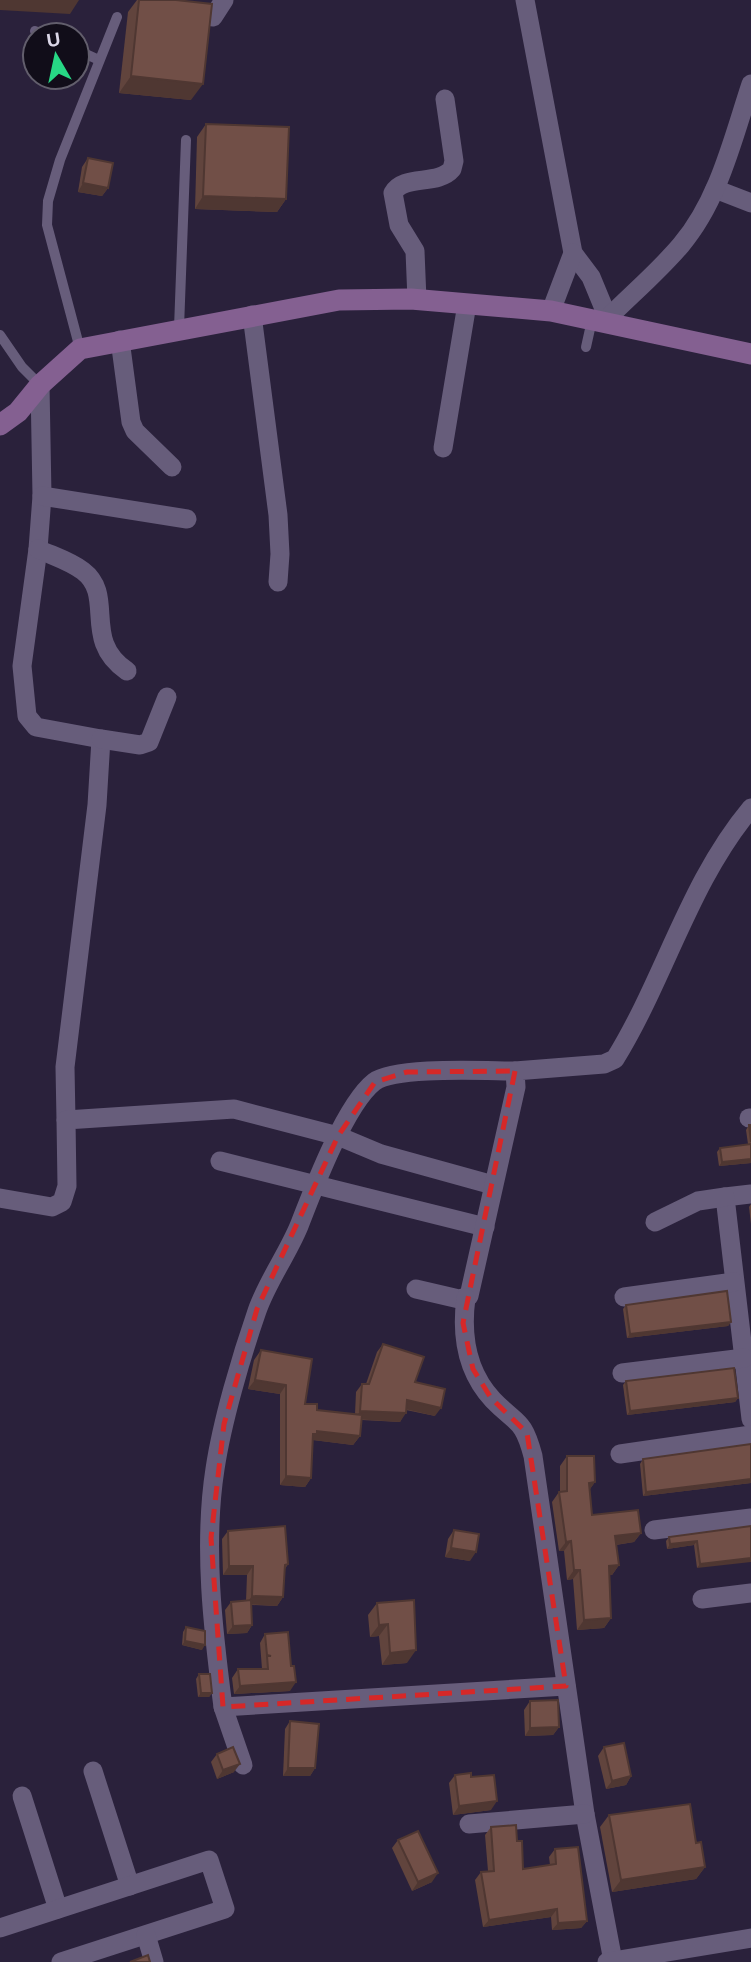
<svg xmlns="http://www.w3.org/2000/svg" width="751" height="1962" viewBox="0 0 751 1962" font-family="Helvetica,sans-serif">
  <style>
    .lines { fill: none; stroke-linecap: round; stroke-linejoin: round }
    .lane { stroke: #675d7b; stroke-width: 10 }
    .street { stroke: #675d7b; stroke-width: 19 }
    .secondary { stroke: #846091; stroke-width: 21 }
    .wall { fill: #61443d }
    .shaded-wall { fill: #4f3732 }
    .building { fill: #714f47; stroke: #4f3732; stroke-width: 2 }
    .marked { fill: none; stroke: #d62828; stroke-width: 5; stroke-dasharray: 14 9; stroke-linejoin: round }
  </style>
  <rect width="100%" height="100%" fill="#2a213b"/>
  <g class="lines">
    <!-- lane -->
    <g class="lane">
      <polyline points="35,31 44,35"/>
      <polyline points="77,50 99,60"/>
      <polyline points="179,328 186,140"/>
      <polyline points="0,335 22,367 40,385"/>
      <polyline points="586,347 592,320"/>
      <polyline points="80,349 47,225 48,201 60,160 117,17"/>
    </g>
    <!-- street -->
    <g class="street">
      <polyline points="525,0 573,253 591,277 610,323"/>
      <polyline points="213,17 224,0"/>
      <polyline points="715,189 751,203"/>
      <path d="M417,300L415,251L399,225L393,193C403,174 438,186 452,169L454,161L445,99"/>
      <polyline points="551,311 573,253"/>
      <polyline points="252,315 278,515 280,554 278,582"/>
      <path d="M609,317C633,293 659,271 681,245C719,200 733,138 751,84"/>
      <polyline points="120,340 131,422 135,431 172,467"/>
      <polyline points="40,385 42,496 38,549 22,666 27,716 36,727 101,739 97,805 65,1067 66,1120"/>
      <polyline points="443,448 467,304"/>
      <polyline points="42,496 187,519"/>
      <path d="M38,549C53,556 70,561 83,571C116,596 81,640 127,671"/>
      <polyline points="101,739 140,745 149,742 167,697"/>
      <path d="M515,1071C486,1071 395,1066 374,1082C345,1105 313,1190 299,1226C287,1255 267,1282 257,1311C241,1357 222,1422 215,1469C203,1546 213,1630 223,1707L566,1686"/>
      <polyline points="749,1118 751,1118"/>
      <polyline points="220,1161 485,1227"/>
      <polyline points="751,1194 725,1197 751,1419"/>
      <polyline points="0,1198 52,1207 62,1202 67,1186 66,1120 234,1109 338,1136 381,1154 493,1185"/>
      <polyline points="655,1222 698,1201 725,1197"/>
      <path d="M416,1289L459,1299L469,1296L516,1087L515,1071L604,1064L615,1059C665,978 689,882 751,808"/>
      <polyline points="624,1297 734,1282"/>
      <path d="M466,1298C461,1335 466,1371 493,1400C517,1425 523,1418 533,1456L585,1814L613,1961"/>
      <polyline points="622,1373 744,1358"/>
      <polyline points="620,1454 751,1435"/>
      <polyline points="654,1530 751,1518"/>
      <polyline points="702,1599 751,1593"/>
      <polyline points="223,1707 243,1765"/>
      <polyline points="93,1771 130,1886"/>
      <polyline points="22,1796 58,1909"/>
      <polyline points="469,1824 585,1814"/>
      <polyline points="0,1928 209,1860 225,1909 61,1962"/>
      <polyline points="146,1935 154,1962"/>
      <polyline points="607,1962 751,1938"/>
    </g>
    <!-- secondary -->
    <polyline class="secondary" points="0,425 18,412 40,385 80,349 339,300 411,299 551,311 751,354"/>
  </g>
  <!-- wall -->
  <g class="wall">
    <polygon points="137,0 176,0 191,100 119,93 128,12"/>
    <polygon points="206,124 286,199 277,212 195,209 197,137"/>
    <polygon points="88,158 108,188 102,196 78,192 82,167"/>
    <polygon points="749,1125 751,1125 751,1163 719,1166 717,1152 720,1148 748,1144 746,1130"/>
    <polygon points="751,1204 751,1224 749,1207"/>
    <polygon points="626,1305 731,1322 728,1326 627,1338 623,1309"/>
    <polygon points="383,1344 415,1382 435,1416 406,1410 400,1422 362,1420 360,1436 353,1445 313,1440 311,1478 305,1487 280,1485 280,1394 248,1389 254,1360 261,1350 305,1404 317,1410 355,1414 356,1392 362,1384 366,1384 377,1352"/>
    <polygon points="626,1381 738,1398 735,1402 627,1415 623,1385"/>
    <polygon points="751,1447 751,1483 643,1496 640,1464 643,1459"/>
    <polygon points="567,1456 595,1482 589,1490 592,1515 641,1533 634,1542 616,1545 619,1565 612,1575 610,1575 611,1618 604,1628 577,1630 573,1579 567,1580 564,1551 559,1551 552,1502 559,1492 560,1492 560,1466"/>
    <polygon points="751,1526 697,1568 694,1545 667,1549 666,1541 669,1537"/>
    <polygon points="454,1530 470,1561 445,1557 448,1539"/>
    <polygon points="228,1531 288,1564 285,1569 283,1597 277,1606 252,1605 252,1625 247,1633 227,1634 225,1610 231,1602 246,1601 247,1575 223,1575 222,1539"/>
    <polygon points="377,1603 407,1663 382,1665 379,1636 370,1637 368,1615"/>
    <polygon points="186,1627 202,1650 182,1645 183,1632"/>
    <polygon points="265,1634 290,1691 234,1694 232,1678 238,1669 262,1669 260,1643"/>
    <polygon points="199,1674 212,1693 209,1697 198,1697 196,1679"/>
    <polygon points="530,1701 559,1727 553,1735 525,1736 524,1710"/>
    <polygon points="290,1721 315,1768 310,1776 283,1776 285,1729"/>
    <polygon points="604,1747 631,1776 626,1785 606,1789 598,1756"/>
    <polygon points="217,1754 234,1772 217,1779 211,1762"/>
    <polygon points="455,1775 471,1777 491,1810 453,1815 449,1783"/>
    <polygon points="609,1815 696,1843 705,1867 696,1879 612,1892 600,1827"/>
    <polygon points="491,1827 517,1841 523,1869 550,1865 549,1857 555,1849 587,1921 581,1928 552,1930 551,1917 483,1927 475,1880 481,1872 488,1871 485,1835"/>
    <polygon points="398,1840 432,1882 412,1891 392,1848"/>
  </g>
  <!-- shaded-wall -->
  <g class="shaded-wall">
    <polygon points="0,0 79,0 70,14 0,10"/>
    <polygon points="131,76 203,84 191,100 119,93"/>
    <polygon points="83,183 108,188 102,196 78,192"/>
    <polygon points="203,196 286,199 277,212 195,209"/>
    <polygon points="751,1159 751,1163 719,1166 722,1162"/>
    <polygon points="731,1322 728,1326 627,1338 630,1334"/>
    <polygon points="255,1380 286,1385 280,1394 248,1389"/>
    <polygon points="738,1398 735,1402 627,1415 630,1411"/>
    <polygon points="407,1400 441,1408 435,1416 401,1408"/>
    <polygon points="360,1411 406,1413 400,1422 355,1419"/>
    <polygon points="317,1431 360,1436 353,1445 313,1440 307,1444"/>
    <polygon points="286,1476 311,1478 305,1487 280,1485"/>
    <polygon points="751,1479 751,1483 643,1496 646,1492"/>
    <polygon points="595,1482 588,1492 589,1483"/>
    <polygon points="641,1533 634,1542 608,1546 615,1536"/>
    <polygon points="571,1541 564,1551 559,1551 566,1542"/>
    <polygon points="697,1541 694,1545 667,1549 670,1544"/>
    <polygon points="451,1548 476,1552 470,1561 445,1557"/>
    <polygon points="751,1558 751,1562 697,1568 700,1564"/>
    <polygon points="619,1565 612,1575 602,1576 609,1566"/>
    <polygon points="229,1566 253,1566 247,1575 223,1575"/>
    <polygon points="574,1570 580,1570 573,1579 567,1580"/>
    <polygon points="252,1596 283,1597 277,1606 246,1604"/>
    <polygon points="611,1618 604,1628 577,1630 584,1620"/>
    <polygon points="388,1624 379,1636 370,1637 379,1625"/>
    <polygon points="252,1625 247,1633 227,1634 233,1626"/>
    <polygon points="185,1641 205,1645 202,1650 182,1645"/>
    <polygon points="416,1650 407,1663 382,1665 390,1653"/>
    <polygon points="296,1682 290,1691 234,1694 240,1686"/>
    <polygon points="201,1693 212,1693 209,1697 198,1697"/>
    <polygon points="559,1727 553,1735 525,1736 530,1728"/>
    <polygon points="240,1764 234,1772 217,1779 223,1770"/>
    <polygon points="288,1768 315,1768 310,1776 283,1776"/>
    <polygon points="631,1776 626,1785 606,1789 612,1781"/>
    <polygon points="497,1801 491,1810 453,1815 459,1806"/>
    <polygon points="705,1867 696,1879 612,1892 621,1880"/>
    <polygon points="438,1873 432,1882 412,1891 418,1882"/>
    <polygon points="557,1909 551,1917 483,1927 489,1920"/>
    <polygon points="587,1921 581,1928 552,1930 558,1923"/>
  </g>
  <!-- building -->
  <g class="building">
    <polygon points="139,0 176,0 212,4 203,84 131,76"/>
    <polygon points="206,124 289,127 286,199 203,196"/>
    <polygon points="88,158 113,163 108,188 83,183"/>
    <polygon points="749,1125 751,1125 751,1142"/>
    <polygon points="751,1144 751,1159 722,1162 720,1148"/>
    <polygon points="727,1291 731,1322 630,1334 626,1305"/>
    <polygon points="383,1344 424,1357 415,1382 445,1389 441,1408 407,1400 406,1413 360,1411 362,1384 369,1384"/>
    <polygon points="261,1350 312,1359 305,1404 317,1404 317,1410 362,1415 360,1436 317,1431 317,1434 313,1434 311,1478 286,1476 286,1385 255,1380"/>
    <polygon points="734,1368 738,1398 630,1411 626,1381"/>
    <polygon points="751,1444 751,1479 646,1492 643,1459"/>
    <polygon points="567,1456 594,1456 595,1482 589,1483 592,1515 638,1510 641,1533 615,1536 619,1565 609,1566 611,1618 584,1620 580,1570 574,1570 571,1541 566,1542 559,1492 567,1491"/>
    <polygon points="285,1526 288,1564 285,1565 283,1597 252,1596 253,1566 229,1566 228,1531"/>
    <polygon points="751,1526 751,1558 700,1564 697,1541 670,1544 669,1537"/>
    <polygon points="454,1530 479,1534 476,1552 451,1548"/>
    <polygon points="251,1600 252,1625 233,1626 231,1602"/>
    <polygon points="414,1600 416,1650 390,1653 388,1624 379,1625 377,1603"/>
    <polygon points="186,1627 205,1631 205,1645 185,1641"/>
    <polygon points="288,1632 291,1666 294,1666 296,1682 240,1686 238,1669 268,1669 267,1656 271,1656 267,1655 265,1634"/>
    <polygon points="199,1674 210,1674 212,1693 201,1693"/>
    <polygon points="558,1700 559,1727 530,1728 530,1701"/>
    <polygon points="290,1721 319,1724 315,1768 288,1768"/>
    <polygon points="624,1743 631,1776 612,1781 604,1747"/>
    <polygon points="233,1747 240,1764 223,1770 217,1754"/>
    <polygon points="471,1773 471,1777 494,1775 497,1801 459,1806 455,1775"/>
    <polygon points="690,1804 696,1843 701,1842 705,1867 621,1880 609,1815"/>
    <polygon points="516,1825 517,1841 522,1841 523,1869 556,1864 555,1849 578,1847 587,1921 558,1923 557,1909 489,1920 481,1872 494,1871 491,1827"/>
    <polygon points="418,1831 438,1873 418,1882 398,1840"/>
    <polygon points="148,1955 150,1962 130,1962"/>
  </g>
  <!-- marked area -->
  <path class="marked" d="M515,1071L463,1323L473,1369L491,1398L527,1433L566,1686L223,1707L211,1538L224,1424L257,1309L338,1136L375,1082L407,1072Z"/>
  <!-- north arrow -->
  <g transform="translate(56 56) rotate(351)"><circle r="33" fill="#110d19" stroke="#625e6c" stroke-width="2"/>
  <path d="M0-5L12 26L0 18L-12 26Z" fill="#27d885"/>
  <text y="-10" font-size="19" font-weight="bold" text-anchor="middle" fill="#dcd7e8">U</text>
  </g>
</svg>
